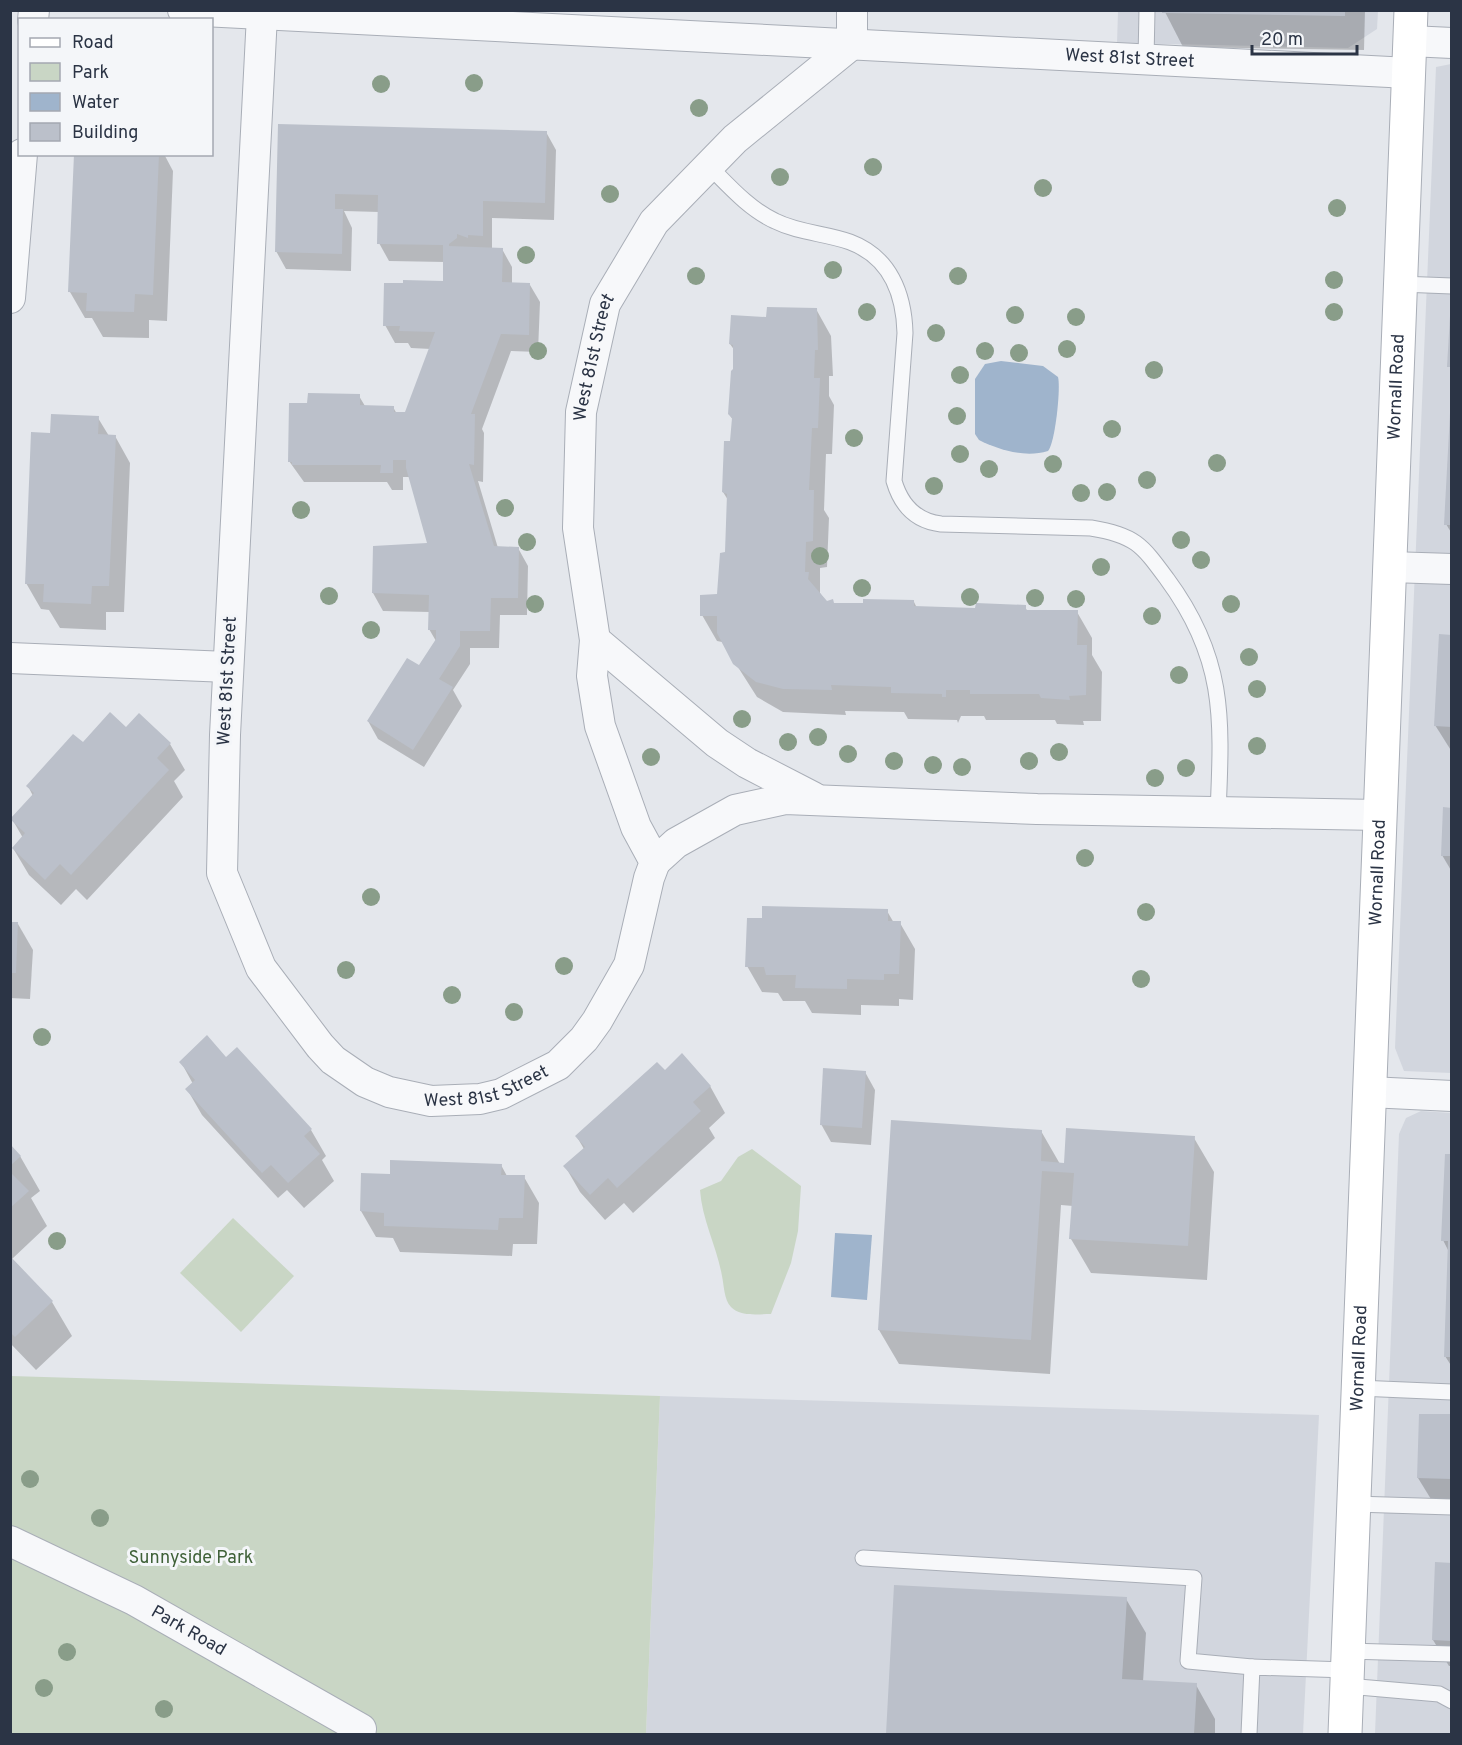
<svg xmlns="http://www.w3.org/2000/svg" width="1462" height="1745" viewBox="0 0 1462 1745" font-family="Overpass,sans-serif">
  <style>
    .built { fill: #d2d6de }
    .green { fill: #c9d6c5 }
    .water { fill: #9fb4cc }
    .shadow { fill: #0003 }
    .building { fill: #bbc0ca }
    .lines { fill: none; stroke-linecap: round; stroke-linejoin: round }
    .service-casing { stroke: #a9aeb7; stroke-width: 17 }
    .minor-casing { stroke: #a9aeb7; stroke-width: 32 }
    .secondary-casing { stroke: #a9aeb7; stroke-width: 35 }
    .service { stroke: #f7f8fa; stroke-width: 15 }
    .minor { stroke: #f7f8fa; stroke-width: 30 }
    .secondary { stroke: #fff; stroke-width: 33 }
    .tree { fill: #899d89 }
    .labels { text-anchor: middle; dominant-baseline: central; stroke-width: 6; stroke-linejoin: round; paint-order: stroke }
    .street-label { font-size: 18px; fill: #2b3445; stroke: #f4f6f9 }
    .park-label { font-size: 18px; fill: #3f6138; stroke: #f4f6f9 }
  </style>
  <rect width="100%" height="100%" fill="#e4e7ec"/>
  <!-- built -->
  <g class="built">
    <polygon points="1118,11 1378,11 1377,29 1348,48 1117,43"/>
    <polygon points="1451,64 1451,1073 1404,1071 1395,1048 1436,67"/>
    <polygon points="1421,1111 1451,1113 1451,1734 1375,1734 1399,1134 1406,1118"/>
    <polygon points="660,1396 1319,1415 1303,1734 646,1734"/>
  </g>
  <!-- green -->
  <g class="green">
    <path d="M752,1149L801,1186L798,1231L791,1263L771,1314C759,1314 740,1317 731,1307C724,1300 724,1285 722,1276C717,1247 702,1220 700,1190L721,1181L738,1157Z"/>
    <polygon points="233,1218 294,1276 241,1332 180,1273"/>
    <polygon points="11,1376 660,1396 646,1734 11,1734"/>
  </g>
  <!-- water -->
  <g class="water">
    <path d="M1001,361L1043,366L1058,377C1061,388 1055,444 1048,451C1025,458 999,450 979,440L975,434V379L985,364Z"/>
    <polygon points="835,1233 872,1235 867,1300 831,1297"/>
  </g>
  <!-- shadow -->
  <g class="shadow">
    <polygon points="1164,10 1365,10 1364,50 1183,47"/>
    <polygon points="279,125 546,132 556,150 554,220 492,218 492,249 502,249 512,267 512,284 530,285 540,302 538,352 511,351 482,429 484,433 483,482 478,481 498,548 518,548 528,566 527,615 500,615 499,648 470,648 470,664 453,690 462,706 424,767 378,739 368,721 419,667 436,641 429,629 430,612 383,611 373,593 374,547 429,545 410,477 403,477 403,490 392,490 387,482 304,482 289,461 309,405 359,396 365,406 393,407 397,414 406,414 431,349 411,348 408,343 395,343 385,325 444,283 445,262 389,261 379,243 379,212 344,211 352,228 351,271 286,269 276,251"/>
    <polygon points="75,154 164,154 173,171 167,321 149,320 149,338 103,337 92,318 85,318 70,292"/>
    <polygon points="816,309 831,336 833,376 829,376 829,396 834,405 832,454 826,454 824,510 829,518 827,567 820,568 820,593 827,603 835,604 914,602 917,608 977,610 1025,607 1028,612 1077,612 1092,638 1092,655 1102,672 1101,721 1083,721 1084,725 1057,724 1055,720 986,720 984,716 961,716 958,723 957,720 908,719 904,712 845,711 846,715 783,712 757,697 722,642 717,641 702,615 718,596 727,553 728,500 723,492 731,443 733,420 729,414 735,370 735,351 730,344 767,318"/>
    <polygon points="1452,407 1452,534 1446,524"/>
    <polygon points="98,418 109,436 115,436 130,463 124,612 106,612 106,630 60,628 49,610 41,609 26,583 52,434"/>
    <polygon points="1452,636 1452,752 1435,725"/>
    <polygon points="126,729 170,744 185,770 174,781 183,797 87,900 76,889 61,905 29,875 13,848 23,838 12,819 33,796 28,786 83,744"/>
    <polygon points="1452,809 1452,872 1442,855"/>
    <polygon points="887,911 894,923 900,923 915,949 913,1000 899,999 899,1006 861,1005 861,1015 812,1013 805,1001 783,1001 778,993 762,992 747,966"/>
    <polygon points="10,923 18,924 33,950 30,999 10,998"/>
    <polygon points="226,1059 311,1130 326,1156 322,1160 334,1181 304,1208 287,1190 278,1198 202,1115 187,1089 193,1084 181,1062"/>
    <polygon points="665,1072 710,1086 725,1113 709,1128 715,1138 633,1213 624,1203 605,1220 580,1192 565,1166 584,1149 577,1137"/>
    <polygon points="865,1072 875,1090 871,1145 831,1142 821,1124"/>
    <polygon points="1041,1131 1060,1164 1066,1164 1194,1138 1214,1172 1207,1280 1091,1273 1071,1239 1073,1206 1061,1205 1050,1374 899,1364 879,1330"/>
    <polygon points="10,1146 20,1156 40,1191 31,1198 47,1226 12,1259 52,1302 72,1336 36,1370 10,1343"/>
    <polygon points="1452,1155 1452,1367 1445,1356 1449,1252 1443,1240"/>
    <polygon points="501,1165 507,1176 524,1177 539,1203 537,1244 513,1244 512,1256 400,1252 393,1238 376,1237 361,1211 363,1175 391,1176"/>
    <polygon points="1452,1416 1452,1504 1434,1504 1418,1478"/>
    <polygon points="1452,1565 1452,1666 1449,1666 1433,1640"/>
    <polygon points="895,1586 1126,1599 1146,1633 1143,1682 1196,1685 1215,1719 1215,1734 887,1734"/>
  </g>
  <!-- building -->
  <g class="building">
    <polygon points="1162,10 1345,10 1345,16 1162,13"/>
    <polygon points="278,124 547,131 545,203 483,201 483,236 468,235 468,238 457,234 457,238 449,244 449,246 503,248 502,282 530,283 529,335 501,334 471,414 475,414 474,465 469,464 494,546 519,547 518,598 491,598 490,631 460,631 460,646 439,679 453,687 413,750 367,721 407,658 419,665 436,639 436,630 428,630 429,595 372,593 373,546 427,543 406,468 406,460 393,460 393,473 380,473 381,465 292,465 292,462 288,462 289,403 307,403 308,393 360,394 360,405 394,406 394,412 405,412 435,332 399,331 400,326 383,326 384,283 403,283 403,280 443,281 443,245 377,244 378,195 335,194 335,209 343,209 342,254 275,252"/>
    <polygon points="74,154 159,154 153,295 135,294 134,312 86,311 87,293 68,292"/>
    <polygon points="767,307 817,308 818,350 815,350 814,378 820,378 818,428 812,428 809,490 814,490 813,541 806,542 805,572 809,572 808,579 827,601 833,599 834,603 863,603 863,599 914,600 914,606 975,608 976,603 1026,605 1026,610 1078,610 1077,645 1087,645 1086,695 1069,696 1070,700 1041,698 1039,694 970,694 970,690 946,690 946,697 942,697 942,694 891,693 891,687 831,685 832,690 783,689 756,682 733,664 717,633 717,616 700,616 700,595 717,594 720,553 725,552 727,494 722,492 724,441 730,441 732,418 728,414 731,371 733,369 733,345 729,344 731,315 766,317"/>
    <polygon points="1450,316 1452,316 1452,367 1447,367"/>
    <polygon points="1450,413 1452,413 1452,525 1444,525"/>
    <polygon points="51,414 99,416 98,434 116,435 109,586 92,586 91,604 43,602 44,584 25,584 31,432 50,433"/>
    <polygon points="1439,634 1452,635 1452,727 1434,726"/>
    <polygon points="110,712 126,727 139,713 171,743 157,758 169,770 71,875 60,864 45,880 12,848 25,833 10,819 34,793 26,786 73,734 83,742"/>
    <polygon points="1443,807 1452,808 1452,856 1441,856"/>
    <polygon points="762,906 888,909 888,921 901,921 899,974 884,974 884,980 847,979 847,989 795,988 796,975 766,975 764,967 745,967 747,918 762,918"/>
    <polygon points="10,922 18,922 16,973 10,973"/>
    <polygon points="207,1035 226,1057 237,1047 312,1129 304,1136 320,1154 288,1183 271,1165 262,1173 185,1089 195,1080 179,1062"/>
    <polygon points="682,1053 711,1086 693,1102 701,1111 617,1188 608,1178 590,1195 563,1166 585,1147 575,1136 657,1062 665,1070"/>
    <polygon points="823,1068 866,1071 862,1128 820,1125"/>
    <polygon points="891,1120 1042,1130 1041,1161 1064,1163 1066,1128 1195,1136 1188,1246 1069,1239 1074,1173 1042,1171 1031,1340 878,1330"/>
    <polygon points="10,1144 21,1156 10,1166"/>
    <polygon points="1445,1154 1452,1154 1452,1357 1444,1357 1448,1241 1441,1241"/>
    <polygon points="390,1160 502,1164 501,1175 525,1175 523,1218 499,1218 498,1230 384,1226 384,1213 360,1211 361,1173 390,1174"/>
    <polygon points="10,1172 29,1191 10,1208"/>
    <polygon points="10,1256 53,1301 15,1337 10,1332"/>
    <polygon points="1419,1414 1452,1414 1452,1479 1417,1478"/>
    <polygon points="1435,1562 1452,1563 1452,1641 1432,1640"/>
    <polygon points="894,1585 1127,1597 1122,1679 1197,1683 1194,1734 886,1734"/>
  </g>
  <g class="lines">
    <defs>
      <g id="service">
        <polyline points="1146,59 1147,10"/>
        <path d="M709,166C729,186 749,209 775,221C799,233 825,233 850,242C890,257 904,294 905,333L894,481C901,505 916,521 941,524L1091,528C1135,535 1142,545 1167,579C1226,659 1222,719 1218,813"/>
        <polyline points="1400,284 1452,286"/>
        <polyline points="1358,1388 1452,1392"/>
        <polyline points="1354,1504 1452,1507"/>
        <polyline points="863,1558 1194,1578 1188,1661 1252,1667"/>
        <polyline points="1348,1651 1452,1654"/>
        <polyline points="1347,1686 1439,1694 1452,1701"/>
        <polyline points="1249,1734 1252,1667 1347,1670"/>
      </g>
      <g id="minor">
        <path id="s1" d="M183,10L1409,73"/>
        <path id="s2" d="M262,15L225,735L222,873L261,968L320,1046L333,1060L365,1082L389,1092L431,1101L480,1099L501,1094L558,1065L584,1039L597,1021L629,965L649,878L655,862L636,827L600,726L592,676L595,640L578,528L581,412L605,304L654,222L735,139L852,44V10"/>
        <polyline points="33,20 34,10"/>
        <polyline points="1410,41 1452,43"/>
        <polyline points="10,298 22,154"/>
        <polyline points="1390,567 1452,569"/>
        <polyline points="595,640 717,743 747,763 813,797"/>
        <polyline points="10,658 228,667"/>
        <polyline points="655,862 676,843 735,810 785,799 1037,809 1379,815"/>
        <polyline points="1369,1092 1452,1096"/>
        <path id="s3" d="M10,1541L134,1600L361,1729"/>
      </g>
      <g id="secondary">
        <path id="s4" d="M1345,1734L1411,10"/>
      </g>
    </defs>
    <!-- service casing -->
    <use href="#service" class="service-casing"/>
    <!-- minor casing -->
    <use href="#minor" class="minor-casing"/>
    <!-- secondary casing -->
    <use href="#secondary" class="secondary-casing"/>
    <!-- service -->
    <use href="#service" class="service"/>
    <!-- minor -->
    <use href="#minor" class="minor"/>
    <!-- secondary -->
    <use href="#secondary" class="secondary"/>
  </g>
  <!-- trees -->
  <g class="tree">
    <circle cx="474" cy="83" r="9"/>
    <circle cx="381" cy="84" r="9"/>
    <circle cx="699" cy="108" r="9"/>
    <circle cx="873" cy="167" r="9"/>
    <circle cx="780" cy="177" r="9"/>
    <circle cx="1043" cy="188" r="9"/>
    <circle cx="610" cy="194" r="9"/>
    <circle cx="1337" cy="208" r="9"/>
    <circle cx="526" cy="255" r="9"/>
    <circle cx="833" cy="270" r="9"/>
    <circle cx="696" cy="276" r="9"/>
    <circle cx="958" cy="276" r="9"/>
    <circle cx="1334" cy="280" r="9"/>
    <circle cx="867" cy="312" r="9"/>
    <circle cx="1334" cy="312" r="9"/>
    <circle cx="1015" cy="315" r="9"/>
    <circle cx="1076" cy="317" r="9"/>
    <circle cx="936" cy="333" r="9"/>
    <circle cx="1067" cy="349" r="9"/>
    <circle cx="538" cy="351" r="9"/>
    <circle cx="985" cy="351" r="9"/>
    <circle cx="1019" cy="353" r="9"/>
    <circle cx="1154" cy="370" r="9"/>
    <circle cx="960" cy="375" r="9"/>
    <circle cx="957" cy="416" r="9"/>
    <circle cx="1112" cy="429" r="9"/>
    <circle cx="854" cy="438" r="9"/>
    <circle cx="960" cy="454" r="9"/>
    <circle cx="1217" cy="463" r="9"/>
    <circle cx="1053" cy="464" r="9"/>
    <circle cx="989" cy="469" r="9"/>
    <circle cx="1147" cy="480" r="9"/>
    <circle cx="934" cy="486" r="9"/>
    <circle cx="1107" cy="492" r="9"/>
    <circle cx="1081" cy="493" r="9"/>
    <circle cx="505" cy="508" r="9"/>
    <circle cx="301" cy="510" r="9"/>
    <circle cx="1181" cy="540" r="9"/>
    <circle cx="527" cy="542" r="9"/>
    <circle cx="820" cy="556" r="9"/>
    <circle cx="1201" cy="560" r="9"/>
    <circle cx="1101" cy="567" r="9"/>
    <circle cx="862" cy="588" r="9"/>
    <circle cx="329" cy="596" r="9"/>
    <circle cx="970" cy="597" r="9"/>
    <circle cx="1035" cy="598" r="9"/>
    <circle cx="1076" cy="599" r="9"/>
    <circle cx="535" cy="604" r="9"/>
    <circle cx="1231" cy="604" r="9"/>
    <circle cx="1152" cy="616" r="9"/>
    <circle cx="371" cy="630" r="9"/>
    <circle cx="1249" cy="657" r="9"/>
    <circle cx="1179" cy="675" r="9"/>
    <circle cx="1257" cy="689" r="9"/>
    <circle cx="742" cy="719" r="9"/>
    <circle cx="818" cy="737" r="9"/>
    <circle cx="788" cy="742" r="9"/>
    <circle cx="1257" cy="746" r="9"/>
    <circle cx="1059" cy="752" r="9"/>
    <circle cx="848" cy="754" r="9"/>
    <circle cx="651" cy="757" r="9"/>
    <circle cx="894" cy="761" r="9"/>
    <circle cx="1029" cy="761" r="9"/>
    <circle cx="933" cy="765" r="9"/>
    <circle cx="962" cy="767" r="9"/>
    <circle cx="1186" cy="768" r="9"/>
    <circle cx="1155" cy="778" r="9"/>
    <circle cx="1085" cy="858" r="9"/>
    <circle cx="371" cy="897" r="9"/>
    <circle cx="1146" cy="912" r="9"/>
    <circle cx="564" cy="966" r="9"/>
    <circle cx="346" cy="970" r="9"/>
    <circle cx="1141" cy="979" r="9"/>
    <circle cx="452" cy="995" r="9"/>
    <circle cx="514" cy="1012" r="9"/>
    <circle cx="42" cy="1037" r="9"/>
    <circle cx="57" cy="1241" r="9"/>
    <circle cx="30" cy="1479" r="9"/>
    <circle cx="100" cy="1518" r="9"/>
    <circle cx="67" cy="1652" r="9"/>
    <circle cx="44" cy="1688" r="9"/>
    <circle cx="164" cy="1709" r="9"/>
  </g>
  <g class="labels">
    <!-- street labels -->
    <g class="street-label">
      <text stroke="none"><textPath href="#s1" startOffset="948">West 81st Street</textPath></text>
      <text stroke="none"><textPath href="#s2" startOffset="2070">West 81st Street</textPath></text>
      <text stroke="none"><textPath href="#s4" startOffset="1348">Wornall Road</textPath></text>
      <text transform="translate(228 681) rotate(-87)">West 81st Street</text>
      <text stroke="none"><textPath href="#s4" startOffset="862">Wornall Road</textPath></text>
      <text stroke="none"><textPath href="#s2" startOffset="1244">West 81st Street</textPath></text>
      <text stroke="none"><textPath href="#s4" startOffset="376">Wornall Road</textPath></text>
      <text stroke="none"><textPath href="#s3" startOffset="200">Park Road</textPath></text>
    </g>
    <!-- park labels -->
    <g class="park-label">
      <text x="191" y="1558">Sunnyside Park</text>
    </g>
  </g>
  <!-- border -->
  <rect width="1462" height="1745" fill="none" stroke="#2b3445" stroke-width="24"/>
  <!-- legend -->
  <rect x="18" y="18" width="195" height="138" fill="#f4f6f9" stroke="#a4a8b1" stroke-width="1.5"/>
  <rect x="30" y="38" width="30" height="9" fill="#ffffff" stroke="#a4a8b1" stroke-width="1.5"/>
  <text x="72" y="48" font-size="18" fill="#2b3445">Road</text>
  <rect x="30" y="63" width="30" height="18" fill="#c9d6c5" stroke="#a4a8b1" stroke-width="1.5"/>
  <text x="72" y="78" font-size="18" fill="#2b3445">Park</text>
  <rect x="30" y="93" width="30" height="18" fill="#9fb4cc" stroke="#a4a8b1" stroke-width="1.5"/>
  <text x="72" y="108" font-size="18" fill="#2b3445">Water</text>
  <rect x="30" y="123" width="30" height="18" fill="#bbc0ca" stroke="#a4a8b1" stroke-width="1.5"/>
  <text x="72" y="138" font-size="18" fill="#2b3445">Building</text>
  <!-- scale -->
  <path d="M1252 45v9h105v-9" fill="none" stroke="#2b3445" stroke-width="3"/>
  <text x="1261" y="45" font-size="18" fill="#2b3445" stroke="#f4f6f9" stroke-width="4.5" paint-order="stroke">20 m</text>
</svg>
